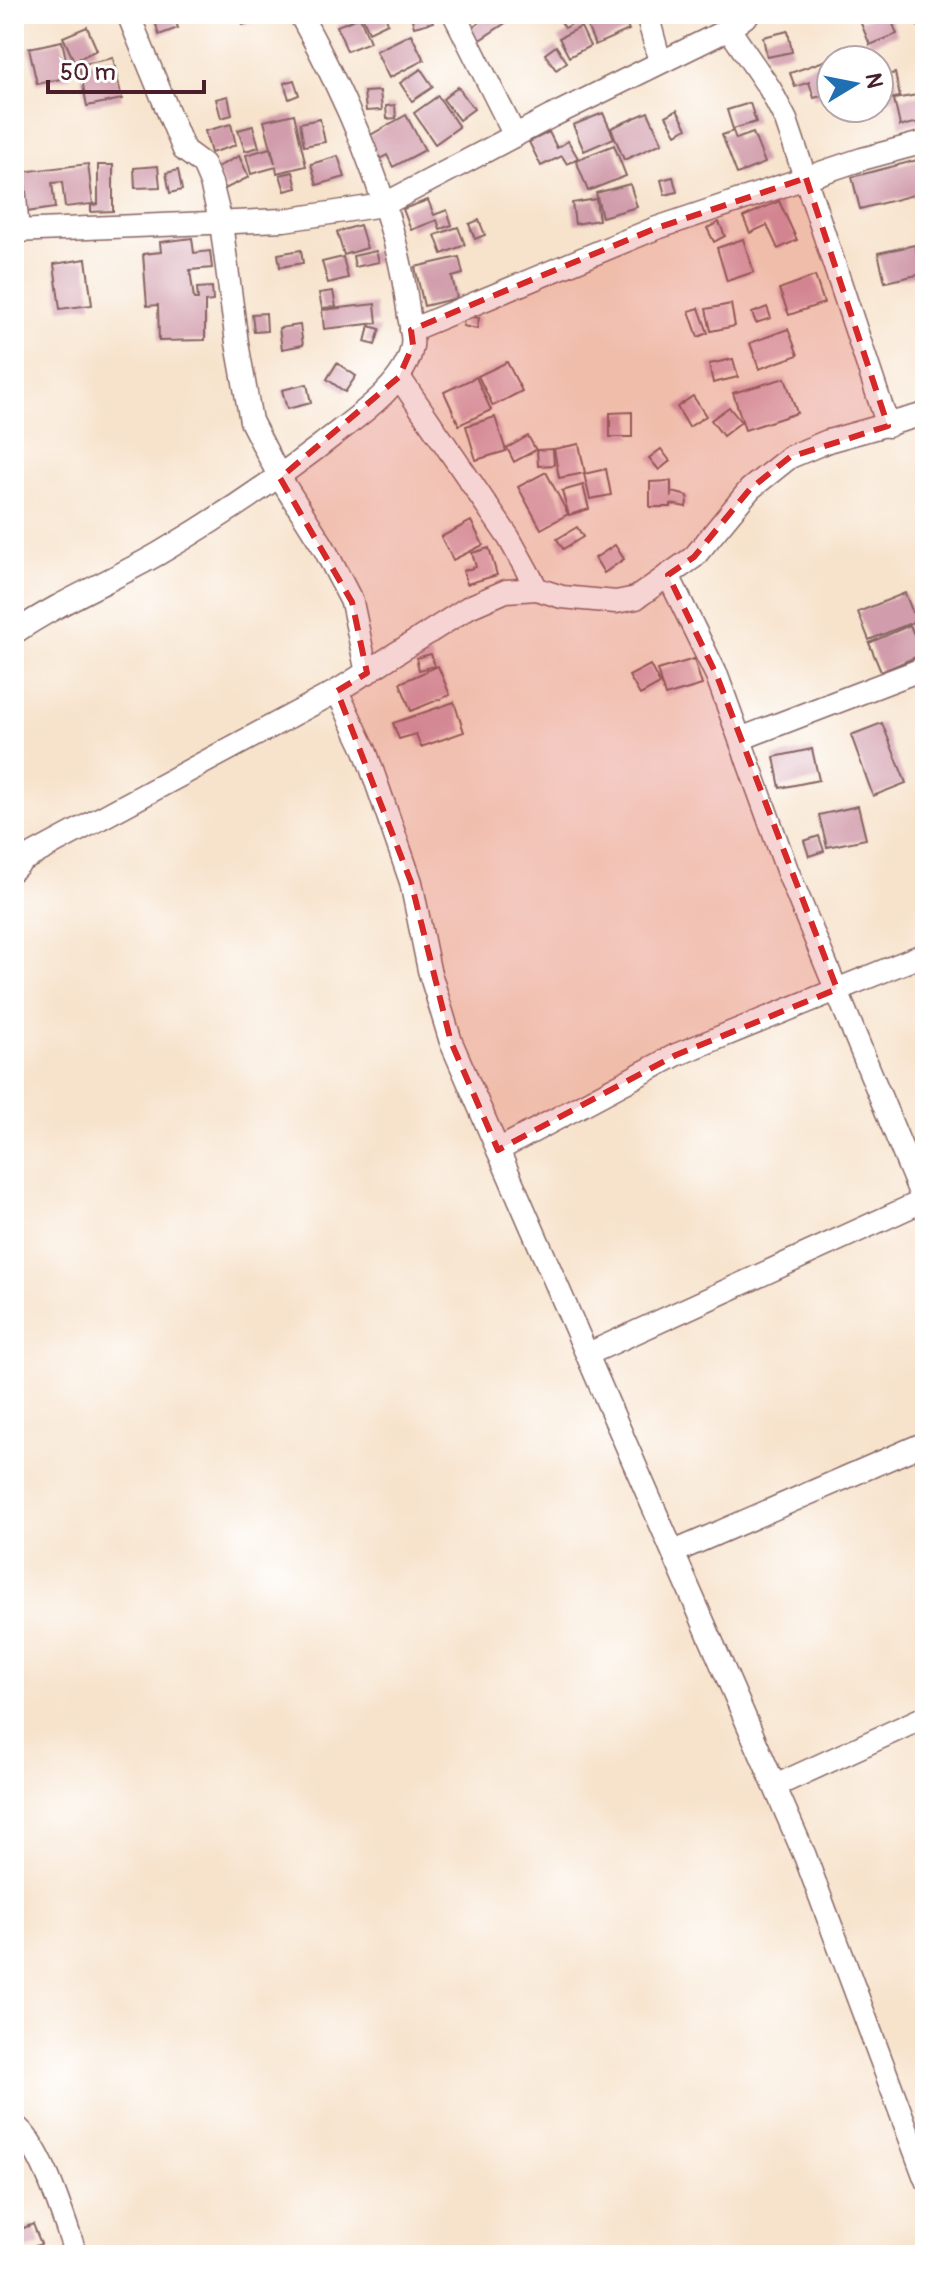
<svg xmlns="http://www.w3.org/2000/svg" width="939" height="2269" viewBox="0 0 939 2269" font-family="Pangolin,sans-serif">
  <style>
    .building { fill: #d19cab }
    .lines { fill: none; stroke-linecap: round; stroke-linejoin: round }
    .street-casing { stroke: #876463; stroke-width: 25 }
    .street { stroke: #fff; stroke-width: 22 }
    .marked { fill: #d62828; fill-opacity: 0.2; stroke: #d62828; stroke-width: 6; stroke-dasharray: 16 10; stroke-linejoin: round }
  </style>
  <rect width="100%" height="100%" fill="#fff"/>
  <filter id="ink" filterUnits="userSpaceOnUse"><feTurbulence type="fractalNoise" baseFrequency=".0125" numOctaves="2"/><feDisplacementMap in="SourceGraphic" scale="16" xChannelSelector="R" yChannelSelector="G"/><feConvolveMatrix kernelMatrix="1 2 1 2 8 2 1 2 1" color-interpolation-filters="sRGB"/></filter>
  <filter id="wash" filterUnits="userSpaceOnUse"><feTurbulence type="fractalNoise" baseFrequency=".006" numOctaves="4" result="noise"/><feDisplacementMap in="SourceGraphic" scale="32" xChannelSelector="R" yChannelSelector="G"/><feGaussianBlur stdDeviation="1.8" result="paint"/><feColorMatrix in="noise" values="0 0 0 0 0 0 0 0 0 0 0 0 0 0 0 0 0 1.4 0 .05"/><feComposite in="paint" operator="in"/></filter>
  <g filter="url(#wash)">
    <rect width="100%" height="100%" fill="#f7e3cc"/>
    <g id="blocks">
      <!-- building -->
      <g class="building">
        <polygon points="153,14 173,14 178,28 159,35"/>
        <polygon points="258,14 260,18 243,25 239,15"/>
        <polygon points="361,14 385,14 388,23 369,32"/>
        <polygon points="414,14 430,14 433,22 414,27 411,15"/>
        <polygon points="473,14 519,14 472,45 465,33 479,23"/>
        <polygon points="556,14 589,14 565,28"/>
        <polygon points="613,14 622,14 629,30 595,45 587,26"/>
        <polygon points="654,14 687,14 688,17 656,23"/>
        <polygon points="878,14 889,14 897,34 870,45 860,21"/>
        <polygon points="360,17 370,42 347,51 337,26"/>
        <polygon points="87,27 97,50 74,61 63,37"/>
        <polygon points="581,27 590,46 569,57 559,38"/>
        <polygon points="788,31 792,52 767,57 763,37"/>
        <polygon points="411,34 424,60 389,78 376,51"/>
        <polygon points="62,41 70,77 37,84 29,48"/>
        <polygon points="556,46 567,62 556,70 545,54"/>
        <polygon points="866,51 868,60 845,60 844,56"/>
        <polygon points="838,56 840,60 831,60 831,93 814,98 809,82 795,87 790,73"/>
        <polygon points="113,58 122,99 87,106 79,65"/>
        <polygon points="421,69 433,87 412,101 400,83"/>
        <polygon points="895,73 900,97 879,101 879,77"/>
        <polygon points="294,80 299,95 289,99 284,83"/>
        <polygon points="458,87 474,109 459,120 443,99"/>
        <polygon points="380,91 382,110 366,111 364,92"/>
        <polygon points="923,94 925,121 900,126 894,99"/>
        <polygon points="228,96 232,115 221,118 216,99"/>
        <polygon points="438,96 459,127 435,144 414,113"/>
        <polygon points="750,103 756,122 733,129 727,110"/>
        <polygon points="395,105 396,118 387,119 386,106"/>
        <polygon points="677,110 687,128 676,134 666,116"/>
        <polygon points="648,112 662,143 624,160 611,128"/>
        <polygon points="603,113 614,138 584,151 573,125"/>
        <polygon points="294,114 306,166 277,173 276,167 251,174 246,155 270,148 275,163 264,121"/>
        <polygon points="406,115 425,150 393,167 387,155 372,163 360,141"/>
        <polygon points="320,119 325,142 304,146 300,123"/>
        <polygon points="231,124 236,145 211,153 205,131"/>
        <polygon points="253,126 259,147 245,151 238,130"/>
        <polygon points="733,131 736,139 753,133 765,163 737,174 722,135"/>
        <polygon points="549,132 557,148 568,141 578,158 567,164 562,156 541,166 529,142"/>
        <polygon points="614,145 626,176 588,191 576,160"/>
        <polygon points="239,156 249,177 225,189 215,168"/>
        <polygon points="338,156 345,177 317,185 311,164"/>
        <polygon points="925,158 925,192 860,209 852,177"/>
        <polygon points="88,164 93,205 98,204 98,165 113,165 113,211 91,212 91,204 65,207 62,182 52,183 55,208 26,212 21,172"/>
        <polygon points="158,166 160,187 135,188 134,168"/>
        <polygon points="178,170 182,190 170,193 166,173"/>
        <polygon points="293,172 297,188 285,191 280,175"/>
        <polygon points="673,177 677,192 665,195 661,180"/>
        <polygon points="630,184 637,207 602,217 596,193"/>
        <polygon points="596,199 599,220 575,224 572,203"/>
        <polygon points="428,200 434,215 447,210 452,225 440,229 437,220 411,230 403,209"/>
        <polygon points="779,201 797,240 778,249 767,225 750,233 743,217"/>
        <polygon points="479,220 485,235 475,239 469,224"/>
        <polygon points="719,222 725,236 714,242 707,228"/>
        <polygon points="360,225 367,248 344,255 337,232"/>
        <polygon points="458,227 465,245 442,254 435,235"/>
        <polygon points="192,238 194,253 210,251 212,268 190,270 194,299 198,299 197,288 212,287 213,301 205,302 205,340 159,341 158,305 147,306 143,254 161,252 160,242"/>
        <polygon points="743,239 754,272 727,281 717,248"/>
        <polygon points="915,245 922,274 885,282 878,253"/>
        <polygon points="301,250 303,263 280,267 278,254"/>
        <polygon points="376,251 379,262 355,267 353,256"/>
        <polygon points="343,257 348,278 328,283 322,262"/>
        <polygon points="459,257 463,274 452,277 457,298 424,306 415,267"/>
        <polygon points="86,259 92,305 60,309 54,264"/>
        <polygon points="815,276 824,303 789,315 779,289"/>
        <polygon points="333,291 336,307 322,308 319,293"/>
        <polygon points="375,304 377,323 324,329 322,310"/>
        <polygon points="731,304 735,326 711,331 706,309"/>
        <polygon points="767,307 771,318 756,323 752,313"/>
        <polygon points="699,308 708,333 698,337 689,311"/>
        <polygon points="266,313 267,331 254,332 252,314"/>
        <polygon points="465,315 479,318 477,329 463,326"/>
        <polygon points="300,325 303,345 282,349 279,328"/>
        <polygon points="369,326 380,329 375,345 365,342"/>
        <polygon points="788,329 798,355 759,369 750,343"/>
        <polygon points="733,359 738,377 713,383 709,364"/>
        <polygon points="507,362 522,391 493,406 478,376"/>
        <polygon points="337,363 356,376 345,392 327,379"/>
        <polygon points="476,377 491,410 459,425 444,392"/>
        <polygon points="785,378 797,413 745,430 733,393"/>
        <polygon points="307,384 311,403 287,409 282,390"/>
        <polygon points="693,396 706,416 689,427 677,407"/>
        <polygon points="729,407 741,422 723,436 711,420"/>
        <polygon points="632,412 632,437 610,437 610,413"/>
        <polygon points="495,417 506,451 476,460 466,426"/>
        <polygon points="528,436 536,450 514,462 507,448"/>
        <polygon points="579,444 585,473 559,478 554,449"/>
        <polygon points="553,449 554,465 538,466 537,450"/>
        <polygon points="661,449 670,461 659,470 649,458"/>
        <polygon points="606,469 611,495 590,499 584,474"/>
        <polygon points="546,472 568,514 541,529 518,487"/>
        <polygon points="671,481 671,498 672,492 688,496 686,507 671,504 671,507 650,507 650,482"/>
        <polygon points="583,485 589,509 569,515 562,491"/>
        <polygon points="471,521 483,545 453,560 441,537"/>
        <polygon points="577,527 583,537 563,549 557,539"/>
        <polygon points="615,545 624,559 604,573 595,558"/>
        <polygon points="489,548 497,575 467,584 463,571 476,567 472,553"/>
        <polygon points="905,593 916,621 869,640 858,612"/>
        <polygon points="910,625 915,637 925,633 925,653 881,672 869,643"/>
        <polygon points="431,654 435,666 419,670 416,658"/>
        <polygon points="694,659 702,685 665,696 657,670"/>
        <polygon points="650,665 660,684 640,695 629,676"/>
        <polygon points="438,666 450,695 411,711 400,683"/>
        <polygon points="454,702 464,732 421,747 416,734 399,739 393,723"/>
        <polygon points="882,723 906,783 873,796 851,735"/>
        <polygon points="812,749 819,780 780,788 774,757"/>
        <polygon points="858,806 866,839 827,847 819,815"/>
        <polygon points="819,836 824,851 809,856 804,841"/>
        <polygon points="33,2224 41,2244 20,2252 22,2255 14,2255 14,2232"/>
      </g>
    </g>
  </g>
  <g filter="url(#ink)">
    <use href="#blocks" fill-opacity="0" stroke="#876463" stroke-width="2"/>
    <g class="lines">
      <defs>
        <g id="street">
          <polyline points="128,14 184,150 203,164 211,183 221,223 237,343 251,421 280,478 323,546 352,602 367,673"/>
          <polyline points="454,14 515,136"/>
          <polyline points="647,14 660,62"/>
          <polyline points="924,14 925,17"/>
          <polyline points="729,29 770,89 786,120 888,426"/>
          <polyline points="14,187 18,230"/>
          <polyline points="14,231 284,220 383,205 552,116 729,29 749,14"/>
          <polyline points="411,330 654,229 862,159 925,142"/>
          <polyline points="399,377 509,538 537,589"/>
          <polyline points="668,575 717,676 787,870 925,1205"/>
          <path d="M14,633C59,602 111,581 158,554C221,517 281,477 339,431C365,411 407,381 412,346C414,335 409,320 408,309C395,208 349,103 300,14"/>
          <polyline points="337,691 365,750 411,882 429,970 451,1042 805,1856 925,2178"/>
          <polyline points="740,739 925,668"/>
          <polyline points="14,869 23,860 337,691 469,607 506,591 537,589 562,597 616,602 636,598 694,557 750,489 790,457 828,441 925,414"/>
          <polyline points="498,1150 676,1055 925,954"/>
          <polyline points="588,1354 925,1200"/>
          <polyline points="674,1552 925,1443"/>
          <polyline points="775,1786 925,1717"/>
          <path d="M14,2125C43,2145 64,2221 76,2255"/>
        </g>
      </defs>
      <!-- street casing -->
      <use href="#street" class="street-casing"/>
      <!-- street -->
      <use href="#street" class="street"/>
    </g>
  </g>
  <!-- marked area -->
  <path class="marked" d="M806,178L888,426L790,457L750,489L694,557L668,575L717,676L837,989L676,1055L498,1150L451,1042L411,882L337,691L367,673L352,602L280,478L399,377L413,345L411,330L654,229Z"/>
  <!-- margin -->
  <rect width="939" height="2269" fill="none" stroke="#fff" stroke-width="48"/>
  <!-- north arrow -->
  <g transform="translate(855 84) rotate(80)"><circle r="38" fill="#ffffff" stroke="#b7a5aa" stroke-width="2"/>
  <path d="M0-6L14 30L0 20L-14 30Z" fill="#1f6fb2"/>
  <text y="-12" font-size="22" font-weight="bold" text-anchor="middle" fill="#4a1f2b">N</text>
  </g>
  <!-- scale -->
  <path d="M48 80v12h156v-12" fill="none" stroke="#4a1f2b" stroke-width="4"/>
  <text x="60" y="80" font-size="24" fill="#4a1f2b" stroke="#ffffff" stroke-width="6" paint-order="stroke">50 m</text>
</svg>
